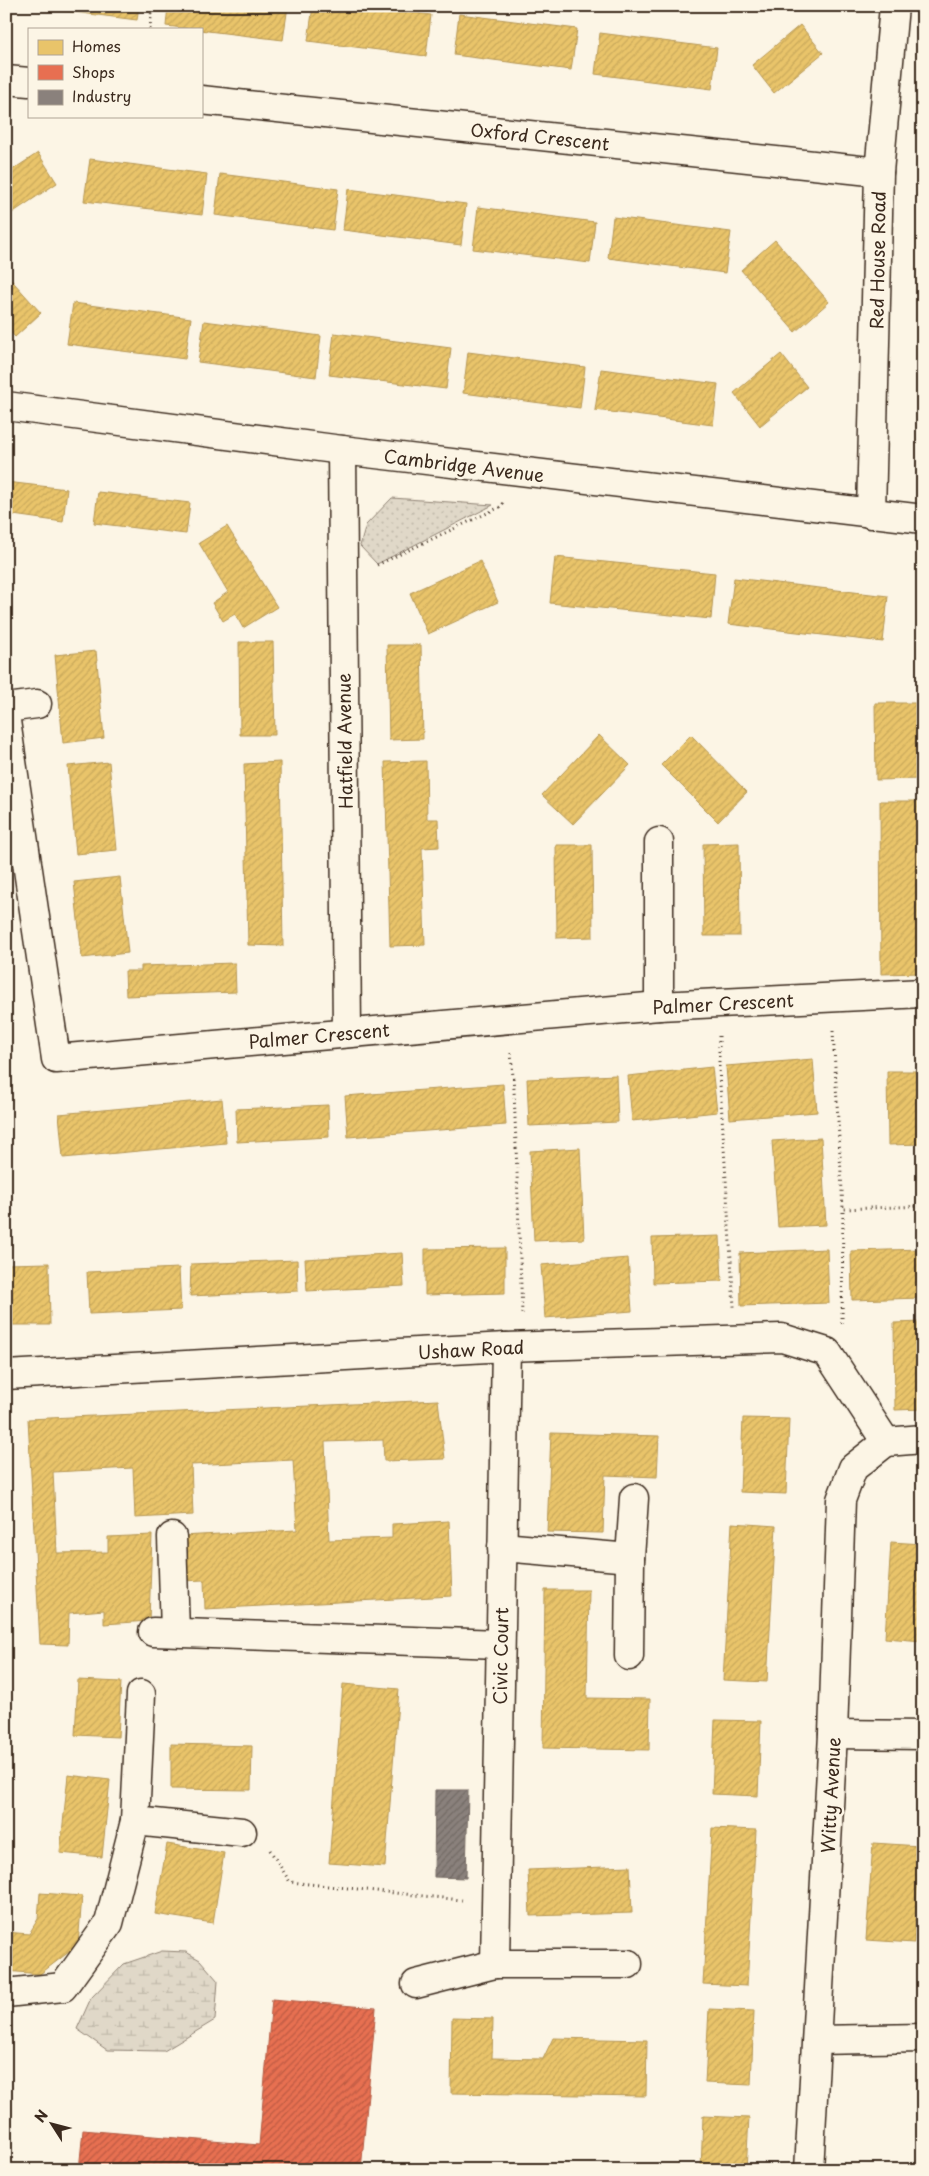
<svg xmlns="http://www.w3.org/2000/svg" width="929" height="2176" viewBox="0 0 929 2176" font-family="'Playpen Sans',sans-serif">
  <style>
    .grass { fill: url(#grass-dots); stroke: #8e8173 }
    .wetland { fill: url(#wetland-marsh); stroke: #8e8173 }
    .homes { fill: url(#homes-hatch); stroke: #b59653 }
    .shops { fill: url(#shops-hatch); stroke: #b35a42 }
    .industry { fill: url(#industry-hatch); stroke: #726760 }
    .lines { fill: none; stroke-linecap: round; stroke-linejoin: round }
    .minor-casing { stroke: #3b2a1e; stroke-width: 31 }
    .path { stroke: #3b2a1e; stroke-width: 3; stroke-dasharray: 1 4; stroke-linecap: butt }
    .minor { stroke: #fcf5e5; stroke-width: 28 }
    .labels { text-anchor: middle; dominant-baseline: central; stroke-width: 5; stroke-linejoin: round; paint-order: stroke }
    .street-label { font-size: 18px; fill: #3b2a1e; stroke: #fcf5e5 }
  </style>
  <defs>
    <pattern id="grass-dots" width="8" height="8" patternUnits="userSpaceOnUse" patternTransform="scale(1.25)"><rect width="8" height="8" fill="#e0d8c8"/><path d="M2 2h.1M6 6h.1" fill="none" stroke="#c1baab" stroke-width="1.8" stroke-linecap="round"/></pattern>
    <pattern id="wetland-marsh" width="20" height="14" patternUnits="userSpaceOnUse" patternTransform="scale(1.25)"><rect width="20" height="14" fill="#e0d8c8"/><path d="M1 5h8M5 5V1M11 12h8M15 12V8" fill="none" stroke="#c1baab"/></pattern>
    <pattern id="homes-hatch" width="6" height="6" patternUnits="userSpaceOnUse" patternTransform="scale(1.25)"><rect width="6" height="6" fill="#e9c46a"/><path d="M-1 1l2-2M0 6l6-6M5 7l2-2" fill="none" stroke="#c9a95b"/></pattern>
    <pattern id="shops-hatch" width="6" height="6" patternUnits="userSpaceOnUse" patternTransform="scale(1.25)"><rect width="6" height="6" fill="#e76f51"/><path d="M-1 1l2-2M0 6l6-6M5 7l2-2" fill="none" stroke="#bc5b43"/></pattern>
    <pattern id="industry-hatch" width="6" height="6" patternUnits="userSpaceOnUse" patternTransform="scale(1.25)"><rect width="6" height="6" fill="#8a817c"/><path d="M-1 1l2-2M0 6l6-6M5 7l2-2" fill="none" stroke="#726a65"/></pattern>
  </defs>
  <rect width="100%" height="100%" fill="#fcf5e5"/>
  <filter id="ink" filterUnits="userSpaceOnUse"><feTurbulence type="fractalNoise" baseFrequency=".02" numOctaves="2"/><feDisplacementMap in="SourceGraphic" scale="10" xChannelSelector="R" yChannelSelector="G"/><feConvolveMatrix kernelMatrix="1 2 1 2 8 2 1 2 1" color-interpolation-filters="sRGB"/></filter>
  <g filter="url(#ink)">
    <!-- grass -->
    <polygon class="grass" points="392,498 493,505 377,564 360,546 366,525"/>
    <!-- wetland -->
    <polygon class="wetland" points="162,1951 186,1952 200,1960 218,1981 215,2020 164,2051 107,2050 77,2029 91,1998 124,1964"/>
    <!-- homes -->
    <g class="homes">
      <polygon points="26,6 139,6 137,20"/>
      <polygon points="168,6 288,6 283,40 166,26"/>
      <polygon points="313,6 362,6 431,15 426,56 308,41"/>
      <polygon points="459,14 577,29 571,70 454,55"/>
      <polygon points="800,25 823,53 774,93 752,65"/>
      <polygon points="600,33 717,48 712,89 595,74"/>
      <polygon points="38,153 57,183 6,217 6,174"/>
      <polygon points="90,159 207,174 202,215 84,201"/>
      <polygon points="220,174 338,189 333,230 215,215"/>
      <polygon points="348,189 466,204 461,245 343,230"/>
      <polygon points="478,207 595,222 590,263 473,249"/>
      <polygon points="613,217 731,232 725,273 608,258"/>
      <polygon points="775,240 829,302 795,332 741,270"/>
      <polygon points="6,274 41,313 15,337 6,327"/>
      <polygon points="73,303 191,318 185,359 67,344"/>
      <polygon points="204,321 321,336 316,377 198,362"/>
      <polygon points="334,333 451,348 446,389 329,375"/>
      <polygon points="468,352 585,367 580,408 463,393"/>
      <polygon points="781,354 807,387 760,426 734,393"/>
      <polygon points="601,369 718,384 713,425 595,410"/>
      <polygon points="6,482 67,489 63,522 6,514"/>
      <polygon points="98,492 190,503 186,534 94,523"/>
      <polygon points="227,526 277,607 243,628 235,614 223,621 212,603 228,592 199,543"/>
      <polygon points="555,557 715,573 711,619 550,603"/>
      <polygon points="480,561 498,602 428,634 410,593"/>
      <polygon points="734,578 888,596 883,642 728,624"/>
      <polygon points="239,642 273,642 275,735 240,735"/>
      <polygon points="387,645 421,645 423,739 389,740"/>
      <polygon points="96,651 104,738 63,743 55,655"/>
      <polygon points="875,703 923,703 923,779 876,780"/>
      <polygon points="599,735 630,765 573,824 542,795"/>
      <polygon points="691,735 747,792 718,822 661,765"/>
      <polygon points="426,761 427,819 438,819 439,847 422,848 425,945 390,946 385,762"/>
      <polygon points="109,762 117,850 76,854 68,766"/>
      <polygon points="280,762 283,946 248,945 244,764"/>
      <polygon points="880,801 923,801 923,973 881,974"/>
      <polygon points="739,843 740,936 704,936 703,844"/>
      <polygon points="556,845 592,845 593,937 557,938"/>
      <polygon points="120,877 128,953 82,958 74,882"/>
      <polygon points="235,963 236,992 126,996 125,971 141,971 141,966"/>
      <polygon points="813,1059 817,1112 730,1119 726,1066"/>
      <polygon points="712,1067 717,1112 632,1121 628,1076"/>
      <polygon points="887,1071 923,1071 923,1144 888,1145"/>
      <polygon points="616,1075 618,1122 529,1126 527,1079"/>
      <polygon points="503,1084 506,1125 348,1137 345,1096"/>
      <polygon points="222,1099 226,1143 63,1158 59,1114"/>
      <polygon points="328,1105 329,1137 237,1142 236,1109"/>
      <polygon points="821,1138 826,1225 778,1227 772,1141"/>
      <polygon points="580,1148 584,1239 534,1241 530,1151"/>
      <polygon points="720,1236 722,1281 653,1283 652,1238"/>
      <polygon points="505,1248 505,1293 425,1295 425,1249"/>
      <polygon points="827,1249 829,1303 741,1306 740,1253"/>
      <polygon points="923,1249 923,1298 852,1300 851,1251"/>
      <polygon points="402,1253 404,1286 307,1291 305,1259"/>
      <polygon points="628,1258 632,1311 545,1318 541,1265"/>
      <polygon points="297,1260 298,1291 190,1296 191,1264"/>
      <polygon points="49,1263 50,1325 6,1325 6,1264"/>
      <polygon points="179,1268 181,1310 89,1314 87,1272"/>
      <polygon points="923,1322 923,1409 895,1410 894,1323"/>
      <polygon points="438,1400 445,1459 384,1461 383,1440 325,1442 329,1540 392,1538 392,1524 449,1521 452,1596 205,1609 204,1580 182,1581 181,1536 297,1530 293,1460 191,1465 193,1515 135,1518 133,1468 53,1472 57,1553 108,1552 108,1537 152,1535 149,1621 104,1624 104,1610 69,1613 68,1645 40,1644 28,1419"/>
      <polygon points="743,1418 789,1419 786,1494 740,1492"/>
      <polygon points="551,1433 659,1436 657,1477 605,1475 603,1533 547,1532"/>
      <polygon points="732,1523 776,1526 767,1682 723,1680"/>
      <polygon points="891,1542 923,1544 923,1641 885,1638"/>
      <polygon points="545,1590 589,1590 587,1698 650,1699 649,1750 543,1748"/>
      <polygon points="78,1680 121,1682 118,1737 75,1735"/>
      <polygon points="343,1684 399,1689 385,1867 329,1863"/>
      <polygon points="715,1720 761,1721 758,1796 712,1794"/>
      <polygon points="171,1744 252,1746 251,1790 171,1789"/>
      <polygon points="68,1775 110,1780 102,1857 60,1853"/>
      <polygon points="712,1828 756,1830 747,1986 703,1984"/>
      <polygon points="873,1843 920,1846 914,1943 866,1940"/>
      <polygon points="167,1844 224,1853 213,1923 155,1914"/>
      <polygon points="630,1866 632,1913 530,1916 528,1870"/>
      <polygon points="40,1893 82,1896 78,1945 40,1974 6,1971 6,1932 29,1934 38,1919"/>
      <polygon points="709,2009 754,2011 751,2085 705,2083"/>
      <polygon points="452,2018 493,2019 492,2058 543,2059 553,2038 647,2040 646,2096 451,2093"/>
      <polygon points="703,2116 749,2118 746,2170 701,2170"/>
    </g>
    <!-- shops -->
    <polygon class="shops" points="272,1999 376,2008 361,2170 79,2170 83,2130 259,2145"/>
    <!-- industry -->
    <polygon class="industry" points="435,1790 468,1790 466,1878 434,1877"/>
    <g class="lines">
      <defs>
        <g id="minor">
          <polyline points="6,80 29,82"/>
          <polyline points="201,100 879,172"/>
          <polyline points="6,406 342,450 923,519"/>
          <polyline points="342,450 347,1032"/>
          <polyline points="871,514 879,172 894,6"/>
          <polyline points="6,708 37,704"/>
          <polyline points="6,721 56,1059 659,1006 923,993"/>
          <polyline points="659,842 659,1006"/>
          <polyline points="6,1375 506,1347 782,1338 827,1352 886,1442"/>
          <polyline points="886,1442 923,1439"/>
          <polyline points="172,1537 175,1632"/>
          <polyline points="502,1547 630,1558"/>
          <polyline points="153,1632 500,1644"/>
          <polyline points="629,1656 630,1558 634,1498"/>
          <polyline points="833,1734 923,1735"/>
          <polyline points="135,1821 242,1832"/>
          <polyline points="495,1964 506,1347"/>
          <polyline points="416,1984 495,1964 628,1964"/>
          <polyline points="6,1993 63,1987 109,1923 135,1821 141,1694"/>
          <polyline points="817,2040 923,2038"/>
          <polyline points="809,2170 833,1734 841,1500 853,1468 886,1442"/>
        </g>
      </defs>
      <!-- minor casing -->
      <use href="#minor" class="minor-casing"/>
      <!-- path -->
      <g class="path">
        <polyline points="150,29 152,6"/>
        <polyline points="377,565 500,507 503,503"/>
        <polyline points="833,1031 843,1209 923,1206"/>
        <polyline points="719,1036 719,1068 734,1307"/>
        <polyline points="511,1053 514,1089 522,1314"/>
        <polyline points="842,1323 843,1209"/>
        <polyline points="270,1850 290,1882 462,1900"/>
      </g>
      <!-- minor -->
      <use href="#minor" class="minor"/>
    </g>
  </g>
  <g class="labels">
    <!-- street labels -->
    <g class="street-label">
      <text transform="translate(540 136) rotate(6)">Oxford Crescent</text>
      <text transform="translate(877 260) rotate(-89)">Red House Road</text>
      <text transform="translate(464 465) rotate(7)">Cambridge Avenue</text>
      <text transform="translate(344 741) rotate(-91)">Hatfield Avenue</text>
      <text transform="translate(723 1003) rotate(-3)">Palmer Crescent</text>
      <text transform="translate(319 1035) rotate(-5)">Palmer Crescent</text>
      <text transform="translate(471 1349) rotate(-3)">Ushaw Road</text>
      <text transform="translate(500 1656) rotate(-89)">Civic Court</text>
      <text transform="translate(830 1795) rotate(-87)">Witty Avenue</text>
    </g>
  </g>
  <!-- margin -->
  <rect width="929" height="2176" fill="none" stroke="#fcf5e5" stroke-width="25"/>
  <rect x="12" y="12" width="904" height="2151" fill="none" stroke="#3b2a1e" stroke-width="2" filter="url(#ink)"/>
  <!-- legend -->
  <rect x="28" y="28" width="175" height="90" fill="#fcf5e5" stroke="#afa495"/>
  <rect x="38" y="40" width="25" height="15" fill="#e9c46a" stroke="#afa495"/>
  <text x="72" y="52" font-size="15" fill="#3b2a1e">Homes</text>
  <rect x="38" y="65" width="25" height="15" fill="#e76f51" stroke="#afa495"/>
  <text x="72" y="78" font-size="15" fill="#3b2a1e">Shops</text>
  <rect x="38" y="90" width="25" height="15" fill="#8a817c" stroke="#afa495"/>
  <text x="72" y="102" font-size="15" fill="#3b2a1e">Industry</text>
  <!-- north arrow -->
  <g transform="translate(52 2124) rotate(306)" stroke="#fcf5e5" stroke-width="4" paint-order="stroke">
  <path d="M0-4L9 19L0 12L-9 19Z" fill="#3b2a1e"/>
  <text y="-8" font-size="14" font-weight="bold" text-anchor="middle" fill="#3b2a1e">N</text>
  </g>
</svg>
